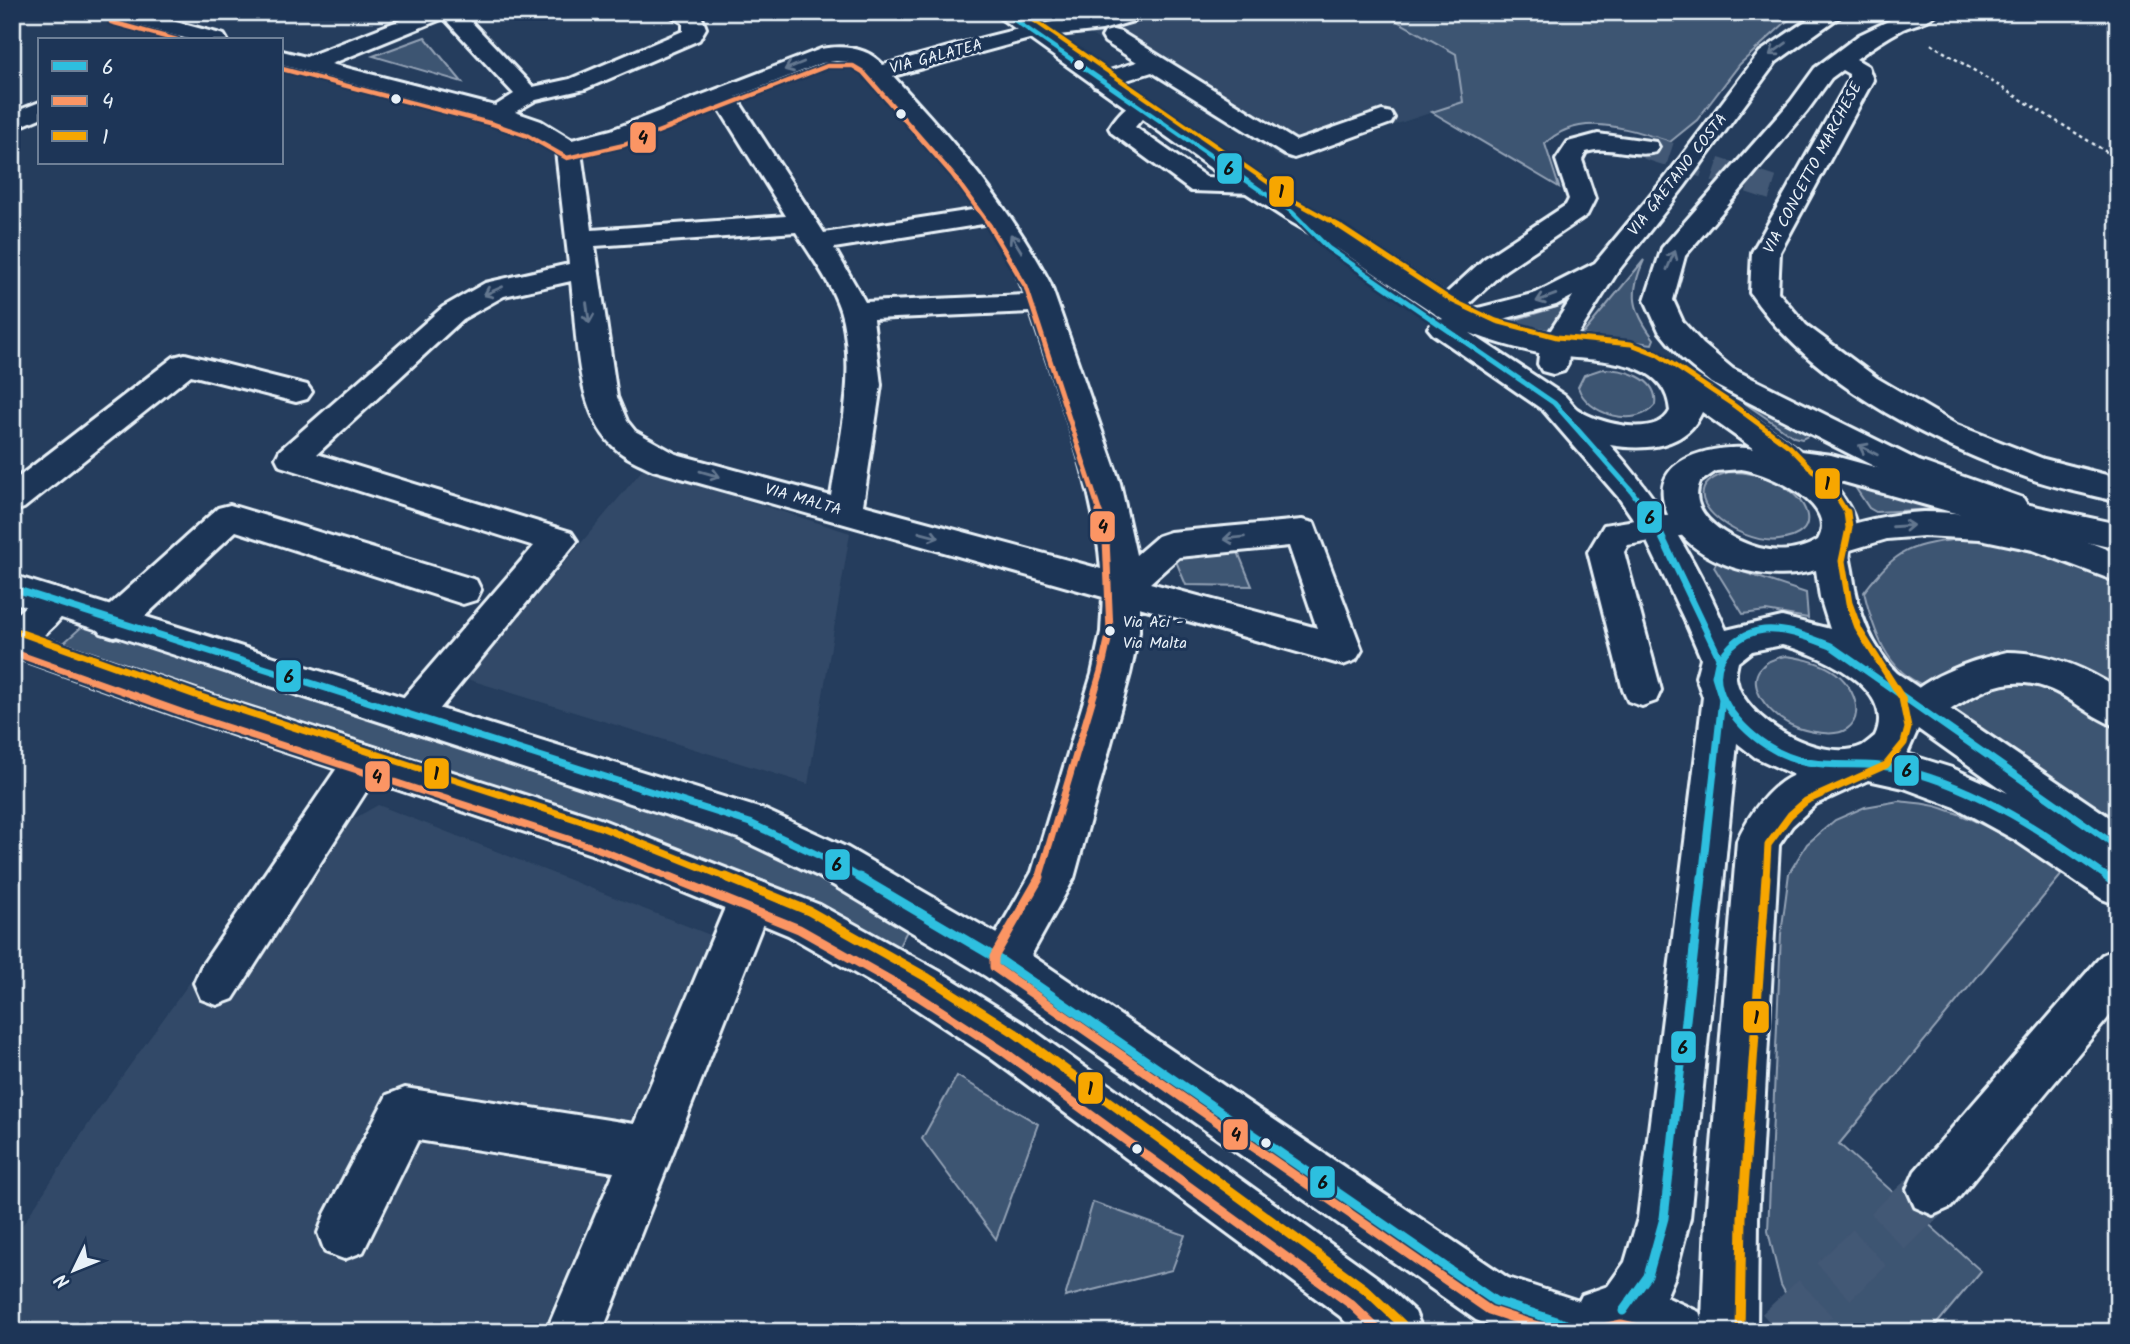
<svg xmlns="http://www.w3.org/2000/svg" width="2130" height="1344" viewBox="0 0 2130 1344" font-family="Kalam,sans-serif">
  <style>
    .built { fill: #334a68 }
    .green { fill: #3e5472; stroke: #93a2b5; stroke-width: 2 }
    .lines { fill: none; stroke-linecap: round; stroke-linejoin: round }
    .minor-tunnel-far1 { stroke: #425874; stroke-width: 24; stroke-dasharray: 24 12; stroke-linecap: butt }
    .minor-tunnel { stroke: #425874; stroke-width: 50; stroke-dasharray: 50 24; stroke-linecap: butt }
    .minor-casing { stroke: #e8f1f8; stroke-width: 6 }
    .major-casing { stroke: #e8f1f8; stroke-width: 6 }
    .path { stroke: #e8f1f8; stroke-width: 2.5; stroke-dasharray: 3.5 3.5; stroke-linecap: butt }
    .minor { fill: #1d3557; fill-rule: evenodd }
    .major { fill: #1d3557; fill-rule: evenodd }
    .bus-1-far3-casing { stroke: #1d3557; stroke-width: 8 }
    .bus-1-far2-casing { stroke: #1d3557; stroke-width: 10 }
    .bus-1-far1-casing { stroke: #1d3557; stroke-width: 12 }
    .bus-1-casing { stroke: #1d3557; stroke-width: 14 }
    .bus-2-far3-casing { stroke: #1d3557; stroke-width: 8 }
    .bus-2-far2-casing { stroke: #1d3557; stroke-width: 10 }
    .bus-2-far1-casing { stroke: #1d3557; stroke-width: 12 }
    .bus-2-casing { stroke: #1d3557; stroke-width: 14 }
    .bus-3-far3-casing { stroke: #1d3557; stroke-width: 8 }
    .bus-3-far2-casing { stroke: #1d3557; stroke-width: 10 }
    .bus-3-far1-casing { stroke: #1d3557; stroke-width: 12 }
    .bus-3-casing { stroke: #1d3557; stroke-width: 14 }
    .bus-1-far3 { stroke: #2dbfdf; stroke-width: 4.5 }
    .bus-1-far2 { stroke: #2dbfdf; stroke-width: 5 }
    .bus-1-far1 { stroke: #2dbfdf; stroke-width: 7 }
    .bus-1 { stroke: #2dbfdf; stroke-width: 9 }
    .bus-2-far3 { stroke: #fb9564; stroke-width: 4.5 }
    .bus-2-far2 { stroke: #fb9564; stroke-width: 5 }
    .bus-2-far1 { stroke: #fb9564; stroke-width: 7 }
    .bus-2 { stroke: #fb9564; stroke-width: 9 }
    .bus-3-far3 { stroke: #f7a600; stroke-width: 4.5 }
    .bus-3-far2 { stroke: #f7a600; stroke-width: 5 }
    .bus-3-far1 { stroke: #f7a600; stroke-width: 7 }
    .bus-3 { stroke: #f7a600; stroke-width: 9 }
    .oneway { stroke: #64778f }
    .bus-dot { fill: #e8f1f8; stroke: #1d3557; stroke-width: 2.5 }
    .labels { text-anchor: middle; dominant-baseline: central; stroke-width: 6; stroke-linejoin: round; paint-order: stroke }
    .far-street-label { font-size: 16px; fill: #e8f1f8; stroke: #1d3557 }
    .bus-label { font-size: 16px; fill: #e8f1f8; stroke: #1d3557; text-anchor: start }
    .line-badge { stroke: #1d3557; stroke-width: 2.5 }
    .pale-badge-label { font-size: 19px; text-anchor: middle; font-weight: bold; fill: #111 }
  </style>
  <rect width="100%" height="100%" fill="#253d5d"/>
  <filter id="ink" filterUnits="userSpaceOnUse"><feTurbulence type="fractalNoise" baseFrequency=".0143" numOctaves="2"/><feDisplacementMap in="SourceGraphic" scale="14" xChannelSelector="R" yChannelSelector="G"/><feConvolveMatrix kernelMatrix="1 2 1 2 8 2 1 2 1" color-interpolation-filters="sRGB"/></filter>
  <g filter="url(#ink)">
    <!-- built -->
    <g class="built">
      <polygon points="1161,12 1381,12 1456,54 1463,102 1285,161 1090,34"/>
      <polygon points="644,468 850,533 808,784 467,679"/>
      <polygon points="378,805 710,935 542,1332 12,1332 12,1241 95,1114 293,839 317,840"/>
    </g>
    <!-- green -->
    <g class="green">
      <path d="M1381,12H1804L1786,22L1740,64L1697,120L1670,142C1630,129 1578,110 1545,144L1559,187L1432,112L1463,102L1456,54Z"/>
      <polygon points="425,37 462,82 373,56"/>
      <path d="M1644,260C1629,293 1632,310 1654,339L1652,344L1582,335Z"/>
      <polygon points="1570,303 1548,330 1508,322"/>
      <path d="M1602,369C1623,369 1659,377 1655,405C1636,429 1587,415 1578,387L1584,375Z"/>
      <polygon points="1724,389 1810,435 1802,439 1794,437"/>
      <path d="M1729,472C1746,472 1761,474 1776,482C1807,497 1826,534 1779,540C1739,546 1662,491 1729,472Z"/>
      <polygon points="1853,484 1979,516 1937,509 1876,512 1869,508"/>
      <path d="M1968,538C2021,546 2069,561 2118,585V699L2060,666L1926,686C1886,672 1873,629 1864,592C1899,546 1912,545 1968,538Z"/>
      <polygon points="1238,552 1252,586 1186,585 1173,554"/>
      <polygon points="1718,560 1743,572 1806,593 1808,618 1766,611 1743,614 1714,567"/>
      <polygon points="94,616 750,823 917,912 888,967 804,920 51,654"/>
      <path d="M1785,656C1803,658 1821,662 1836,673C1863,694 1867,738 1823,733C1812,732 1801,730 1791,725C1759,709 1734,666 1785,656Z"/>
      <polygon points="2036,676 2103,710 2118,728 2118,806 2102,819 1952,716 1953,703 2010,679"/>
      <path d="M1899,801C1913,803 1929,803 1942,808C1987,823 2025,847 2063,873L1839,1144L1981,1271L1930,1332H1806L1781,1285L1768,1231L1781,934L1789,873L1807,844L1835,820L1865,807Z"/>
      <polygon points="957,1076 1038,1124 996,1239 922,1139"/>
      <polygon points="1093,1202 1185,1235 1172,1270 1065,1297"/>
    </g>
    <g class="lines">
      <!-- minor-tunnel-far1 -->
      <polyline class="minor-tunnel-far1" points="1647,147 1799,197"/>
      <!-- minor-tunnel -->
      <polyline class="minor-tunnel" points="1779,1332 1933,1189"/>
      <defs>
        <g id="minor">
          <polygon points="103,12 139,12 224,35 227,40 192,40 106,17"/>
          <path d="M421,12H462L533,87L570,79L683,31V23L665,12H694L701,15L706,28L699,40L585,89L536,100L515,112L541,121L572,140L611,130L821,49C843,45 867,47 883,65C970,42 1059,12 1150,12L1147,17L1102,30L1033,38L893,76C953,141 1009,205 1050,283L1120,483L1136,555L1158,536L1170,532L1302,520L1314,523L1362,650L1356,660L1343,665L1139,607V632L1130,674L1074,878L1019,977L1003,984L987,977L980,962L1032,872L1092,674L1101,632L1103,597L653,470C639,463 623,457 612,445C575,408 577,331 571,281L504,296L463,319L317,454L571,532L577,541L425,727L411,732L397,727L391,716L397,705L534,546L280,466L276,458L280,450L443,307L485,283L569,264L556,151L523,131L487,119L282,65V51L306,57ZM444,18L514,94L495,106L331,64ZM836,61L849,62L862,69L931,147L979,209L824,233L736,97L822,63ZM717,105L786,216L592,230L581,152L629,140ZM989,223L1007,253L1026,295L865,302L834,248ZM796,232C812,258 837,290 843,321C855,380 840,438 831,496L676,454L635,431L627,421L617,397L595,246ZM1031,312C1058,396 1094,481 1101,569L863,505L881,385L873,319ZM1289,546L1317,628L1150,583L1179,557Z"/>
          <path d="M1819,12H1846L1776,62L1684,187L1618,271L1570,347L1568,364L1564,371L1553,374L1542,371L1538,364L1540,347L1573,296L1556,305L1466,329L1456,326L1451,320L1454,316L1446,318L1436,315L1431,309L1436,303L1484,259L1566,205L1569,199L1556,160L1568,142L1598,134L1656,142L1659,147L1656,152C1633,158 1610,145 1586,152L1582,160L1595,199L1587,215L1504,271L1459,313L1536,293L1595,263L1666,177L1760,52Z"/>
          <path d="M1907,12H1938C1930,22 1914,24 1903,29C1886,38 1871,48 1856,59L1868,66L1873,80L1780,252L1778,292L1806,325L1877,378L1957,425L2044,459L2118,478V502C2085,493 2051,487 2020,475C1922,439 1810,381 1750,293L1752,252L1849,80V74L1842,70L1831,78L1807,111L1685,256L1673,300L1683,322L1703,344L1733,369L1919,461L2023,498L2028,506L2023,514L2011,518L1999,514L1895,477L1711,383L1681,358L1659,331L1645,300L1662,248L1791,101L1815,68L1859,35Z"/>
          <polygon points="1113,30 1121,32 1296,141 1382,111 1391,113 1394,118 1391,123 1303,155 1294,158 1285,155 1152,72 1102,88 1094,86 1090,81 1094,76 1137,62 1105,42 1102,37 1105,32"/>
          <path d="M1140,100L1148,102L1152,107L1135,127L1206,177L1262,179L1266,185L1262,191L1253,193L1191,191L1112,133L1109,128C1116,117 1127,103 1140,100Z"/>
          <polygon points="40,102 40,118 12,130 12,113"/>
          <polygon points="185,354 307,385 312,392 307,399 296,402 191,375 24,508 12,512 12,482 174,357"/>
          <polygon points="230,505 476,580 481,590 476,600 463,604 236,531 127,633 114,637 101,633 95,623 101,613 218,508"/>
          <polygon points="1685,512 1697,515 1702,524 1697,533 1628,545 1624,552 1661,690 1656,701 1642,706 1628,701 1623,690 1588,552 1604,525"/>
          <path d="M1923,512C1991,512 2055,527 2118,554V582L2033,550L1980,539L1923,536L1887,539L1837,554L1825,550L1819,541L1825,532C1858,522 1888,514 1923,512Z"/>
          <path d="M54,588L67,592L72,602C61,622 34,647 12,654V618L41,592Z"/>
          <path d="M2007,652C2048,652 2084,667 2118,689V727C2085,716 2063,686 2025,683C1994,680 1971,697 1945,713C1938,717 1929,723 1921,724C1916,725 1910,722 1905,720L1899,709C1914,679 1975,659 2007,652Z"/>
          <polygon points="364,744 378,749 384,761 378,773 233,999 217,1005 201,999 194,983 201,967 350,749"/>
          <polygon points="751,878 767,884 773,898 602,1332 546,1332 614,1172 418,1140 363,1252 344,1259 325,1252 318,1233 325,1214 387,1095 405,1088 634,1124 735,884"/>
          <polygon points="2118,948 2118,1006 1951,1207 1933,1215 1915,1207 1907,1189 1915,1171 2102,955"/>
        </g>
        <g id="major">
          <path d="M992,12H1018L1261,180L1305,208L1358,237L1471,311L1529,332L1577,341L1619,343L1653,353L1736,405L1800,451L1831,455L1951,488L2118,524V549L1951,512L1826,477C1838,490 1855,510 1856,528C1857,537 1852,541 1850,548C1848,554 1851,564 1852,570C1857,609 1869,645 1897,673L2118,823V905L2102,899L2015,840L1955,807L1904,788L1868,780L1816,804L1792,826L1779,845L1758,1218L1757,1332H1505L1476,1320L987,977L818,876L738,838L12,602V575L765,810L848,848L1019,947L1508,1278L1579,1301L1582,1295L1608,1286L1625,1262L1638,1218L1703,697L1696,677L1701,658L1685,621L1643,533L1619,498L1543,410L1433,334L1428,328L1433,322L1443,319L1338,249L1286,219L1243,191ZM1470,333C1496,343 1522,350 1549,355C1590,362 1666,354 1670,411C1656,439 1596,423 1577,409C1572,405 1569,400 1565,396ZM1702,412L1754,449C1722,444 1652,454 1664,503C1679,562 1764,586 1816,570L1820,597L1830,629L1782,617L1726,630C1697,562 1660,500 1610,445C1645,451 1686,448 1702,412ZM1741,469C1769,473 1839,504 1818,540C1800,551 1779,553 1759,548C1733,541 1685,516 1700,482L1716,471ZM1782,645C1817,653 1898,688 1875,736C1871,739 1867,743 1862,746C1823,764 1742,720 1736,678C1735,673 1737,667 1738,662L1752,651ZM1918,729L2008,793L1952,768L1907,754ZM1737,743L1755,757L1794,775C1768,787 1748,816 1737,841L1706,1218L1702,1320L1699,1312L1666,1297L1675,1276L1690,1218Z"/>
          <polygon points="12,627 205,693 600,819 820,905 939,971 1026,1025 1378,1278 1415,1312 1423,1332 1355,1332 1340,1316 992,1059 907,1003 788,935 591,854 184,718 12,656"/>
        </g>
      </defs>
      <!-- minor casing -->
      <use href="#minor" class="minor-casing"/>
      <!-- major casing -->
      <use href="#major" class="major-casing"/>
      <!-- path -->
      <polyline class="path" points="1931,44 2118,159"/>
      <!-- minor -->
      <use href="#minor" class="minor"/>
      <!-- major -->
      <use href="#major" class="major"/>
      <defs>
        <polyline id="bus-1-far3" points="1003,12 1292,212 1306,226"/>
        <polyline id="bus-1-far2" points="1305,225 1328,248 1554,403 1631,490 1647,513"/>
        <g id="bus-1-far1">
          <polyline points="1646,512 1658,529 1719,657 1715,676 1722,699 1702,879"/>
          <polyline points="12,588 750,823 833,862 862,879"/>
          <path d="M2110,879C2046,834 1981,789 1904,770C1853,757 1815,777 1766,745C1735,725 1697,679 1731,646C1740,637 1752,631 1764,630C1787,628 1810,638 1831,646L2118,847"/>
        </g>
        <g id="bus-1">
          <polyline points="859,877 1003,962 1495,1301 1572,1326"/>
          <polyline points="2107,877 2118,885"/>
          <polyline points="1623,1311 1648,1276 1664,1218 1702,877"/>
        </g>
        <g id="bus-2-far3">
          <polyline points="111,22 177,40"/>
          <polyline points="282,69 493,124 528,136 567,158 624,145 827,66 853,66 863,72 952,174 990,226"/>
        </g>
        <polyline id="bus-2-far2" points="989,225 1026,287 1100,513"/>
        <g id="bus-2-far1">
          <polyline points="12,652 195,717 596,848 674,879"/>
          <polyline points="1039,879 1101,671 1110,631 1106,539 1099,512"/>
        </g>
        <g id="bus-2">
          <polyline points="670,877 799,929 918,996 1003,1051 1352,1305 1380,1332"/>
          <polyline points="1040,877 994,957 994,967 1489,1310 1556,1332"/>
          <polyline points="1585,1332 1621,1324 1656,1332"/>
        </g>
        <polyline id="bus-3-far3" points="1022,12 1298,203 1340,226"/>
        <polyline id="bus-3-far2" points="1337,225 1451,300 1496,321 1557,337 1631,344 1657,354 1732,404 1790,447 1834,492 1847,513"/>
        <g id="bus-3-far1">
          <polyline points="16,631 201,697 603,828 730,879"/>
          <polyline points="1766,879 1768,845 1790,815 1806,801 1886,765 1904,743 1908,728 1902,698 1859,630 1849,603 1842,561 1849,528 1847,512"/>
        </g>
        <g id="bus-3">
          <polyline points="726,877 809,911 928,978 1015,1033 1365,1289 1402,1324"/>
          <polyline points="1740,1332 1742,1218 1766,877"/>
        </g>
      </defs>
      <!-- bus-1-far3 casing -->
      <use href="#bus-1-far3" class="bus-1-far3-casing"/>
      <!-- bus-1-far2 casing -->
      <use href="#bus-1-far2" class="bus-1-far2-casing"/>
      <!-- bus-1-far1 casing -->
      <use href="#bus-1-far1" class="bus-1-far1-casing"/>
      <!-- bus-1 casing -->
      <use href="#bus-1" class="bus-1-casing"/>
      <!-- bus-2-far3 casing -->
      <use href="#bus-2-far3" class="bus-2-far3-casing"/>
      <!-- bus-2-far2 casing -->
      <use href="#bus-2-far2" class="bus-2-far2-casing"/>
      <!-- bus-2-far1 casing -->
      <use href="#bus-2-far1" class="bus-2-far1-casing"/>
      <!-- bus-2 casing -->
      <use href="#bus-2" class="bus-2-casing"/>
      <!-- bus-3-far3 casing -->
      <use href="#bus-3-far3" class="bus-3-far3-casing"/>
      <!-- bus-3-far2 casing -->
      <use href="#bus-3-far2" class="bus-3-far2-casing"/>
      <!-- bus-3-far1 casing -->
      <use href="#bus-3-far1" class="bus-3-far1-casing"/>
      <!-- bus-3 casing -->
      <use href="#bus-3" class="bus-3-casing"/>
      <!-- bus-1-far3 -->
      <use href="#bus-1-far3" class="bus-1-far3"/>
      <!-- bus-1-far2 -->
      <use href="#bus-1-far2" class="bus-1-far2"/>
      <!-- bus-1-far1 -->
      <use href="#bus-1-far1" class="bus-1-far1"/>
      <!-- bus-1 -->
      <use href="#bus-1" class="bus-1"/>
      <!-- bus-2-far3 -->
      <use href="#bus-2-far3" class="bus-2-far3"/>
      <!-- bus-2-far2 -->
      <use href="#bus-2-far2" class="bus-2-far2"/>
      <!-- bus-2-far1 -->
      <use href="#bus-2-far1" class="bus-2-far1"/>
      <!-- bus-2 -->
      <use href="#bus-2" class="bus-2"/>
      <!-- bus-3-far3 -->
      <use href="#bus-3-far3" class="bus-3-far3"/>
      <!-- bus-3-far2 -->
      <use href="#bus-3-far2" class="bus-3-far2"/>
      <!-- bus-3-far1 -->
      <use href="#bus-3-far1" class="bus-3-far1"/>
      <!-- bus-3 -->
      <use href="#bus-3" class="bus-3"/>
    </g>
    <!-- one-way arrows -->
    <defs><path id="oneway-shaft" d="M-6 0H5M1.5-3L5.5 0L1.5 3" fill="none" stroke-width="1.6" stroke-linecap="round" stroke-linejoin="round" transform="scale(1.75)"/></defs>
    <g class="oneway">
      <use href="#oneway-shaft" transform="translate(1778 49) rotate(144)"/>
      <use href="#oneway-shaft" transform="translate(794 66) rotate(158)"/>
      <use href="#oneway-shaft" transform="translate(1016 243) rotate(-122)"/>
      <use href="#oneway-shaft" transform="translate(1671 260) rotate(-67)"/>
      <use href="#oneway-shaft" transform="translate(493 291) rotate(156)"/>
      <use href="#oneway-shaft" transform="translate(1546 298) rotate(160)"/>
      <use href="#oneway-shaft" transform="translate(588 313) rotate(82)"/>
      <use href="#oneway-shaft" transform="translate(1868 450) rotate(-153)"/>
      <use href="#oneway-shaft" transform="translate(710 474) rotate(16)"/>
      <use href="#oneway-shaft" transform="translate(1903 526) rotate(-4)"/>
      <use href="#oneway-shaft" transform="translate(929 535) rotate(15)"/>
      <use href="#oneway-shaft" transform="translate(1234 538) rotate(174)"/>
    </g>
  </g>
  <!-- markers -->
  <g class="bus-dot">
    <circle cx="1079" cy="65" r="6"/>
    <circle cx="396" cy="99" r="6"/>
    <circle cx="901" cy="114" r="6"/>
    <circle cx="1110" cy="631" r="6"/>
    <circle cx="1266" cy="1143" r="6"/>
    <circle cx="1137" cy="1149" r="6"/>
  </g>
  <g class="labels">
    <!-- far-street labels -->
    <g class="far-street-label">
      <text transform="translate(936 57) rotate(-15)">VIA GALATEA</text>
      <text transform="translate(1813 168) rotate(-62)">VIA CONCETTO MARCHESE</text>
      <text transform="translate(1678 175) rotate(-52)">VIA GAETANO COSTA</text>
      <text transform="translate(803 500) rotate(16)">VIA MALTA</text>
    </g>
    <!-- bus labels -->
    <g class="bus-label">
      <text x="1123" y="622">Via Aci -<tspan x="1123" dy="21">Via Malta</tspan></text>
    </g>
  </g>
  <g class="line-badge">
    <rect x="629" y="121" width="28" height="33" rx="7" fill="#fb9564"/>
    <rect x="1216" y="152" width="27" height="33" rx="7" fill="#2dbfdf"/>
    <rect x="1268" y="175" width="27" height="33" rx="7" fill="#f7a600"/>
    <rect x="1814" y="467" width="27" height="33" rx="7" fill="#f7a600"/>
    <rect x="1636" y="500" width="27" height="34" rx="7" fill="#2dbfdf"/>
    <rect x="1089" y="510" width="27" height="33" rx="7" fill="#fb9564"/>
    <rect x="275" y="659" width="27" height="34" rx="7" fill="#2dbfdf"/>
    <rect x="1893" y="754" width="27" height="33" rx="7" fill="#2dbfdf"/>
    <rect x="423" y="757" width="27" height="33" rx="7" fill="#f7a600"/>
    <rect x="364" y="760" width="27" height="33" rx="7" fill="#fb9564"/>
    <rect x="824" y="848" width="27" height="33" rx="7" fill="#2dbfdf"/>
    <rect x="1742" y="1000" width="28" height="34" rx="7" fill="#f7a600"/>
    <rect x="1670" y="1030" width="27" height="34" rx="7" fill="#2dbfdf"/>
    <rect x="1077" y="1071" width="27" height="34" rx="7" fill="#f7a600"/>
    <rect x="1222" y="1118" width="27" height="33" rx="7" fill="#fb9564"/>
    <rect x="1309" y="1165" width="27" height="34" rx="7" fill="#2dbfdf"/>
  </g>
  <g class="pale-badge-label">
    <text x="643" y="144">4</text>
    <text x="1229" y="175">6</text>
    <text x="1281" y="198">1</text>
    <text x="1827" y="490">1</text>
    <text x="1650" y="524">6</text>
    <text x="1103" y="533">4</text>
    <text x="289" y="683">6</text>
    <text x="1907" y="777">6</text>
    <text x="436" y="780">1</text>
    <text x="377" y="783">4</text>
    <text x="837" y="871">6</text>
    <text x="1756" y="1024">1</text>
    <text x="1683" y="1054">6</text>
    <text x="1090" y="1095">1</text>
    <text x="1236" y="1141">4</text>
    <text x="1323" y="1189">6</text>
  </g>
  <!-- margin -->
  <rect width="2130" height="1344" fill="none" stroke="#1d3557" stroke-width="42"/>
  <rect x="21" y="21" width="2088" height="1302" fill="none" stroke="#e8f1f8" stroke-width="2.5" filter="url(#ink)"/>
  <!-- legend -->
  <rect x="38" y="38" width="245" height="126" fill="#1d3557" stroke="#6e8097" stroke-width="2"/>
  <rect x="52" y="61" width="35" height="10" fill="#2dbfdf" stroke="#6e8097" stroke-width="2"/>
  <text x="102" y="74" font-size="21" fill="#e8f1f8">6</text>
  <rect x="52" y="96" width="35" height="10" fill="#fb9564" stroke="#6e8097" stroke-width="2"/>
  <text x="102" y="108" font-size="21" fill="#e8f1f8">4</text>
  <rect x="52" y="131" width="35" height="10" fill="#f7a600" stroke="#6e8097" stroke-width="2"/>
  <text x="102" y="144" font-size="21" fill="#e8f1f8">1</text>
  <!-- north arrow -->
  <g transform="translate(74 1270) rotate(227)" stroke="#1d3557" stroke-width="5" paint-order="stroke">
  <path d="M0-5L12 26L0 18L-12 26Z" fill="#e8f1f8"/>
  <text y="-10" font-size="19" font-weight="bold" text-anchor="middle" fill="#e8f1f8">N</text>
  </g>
</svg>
